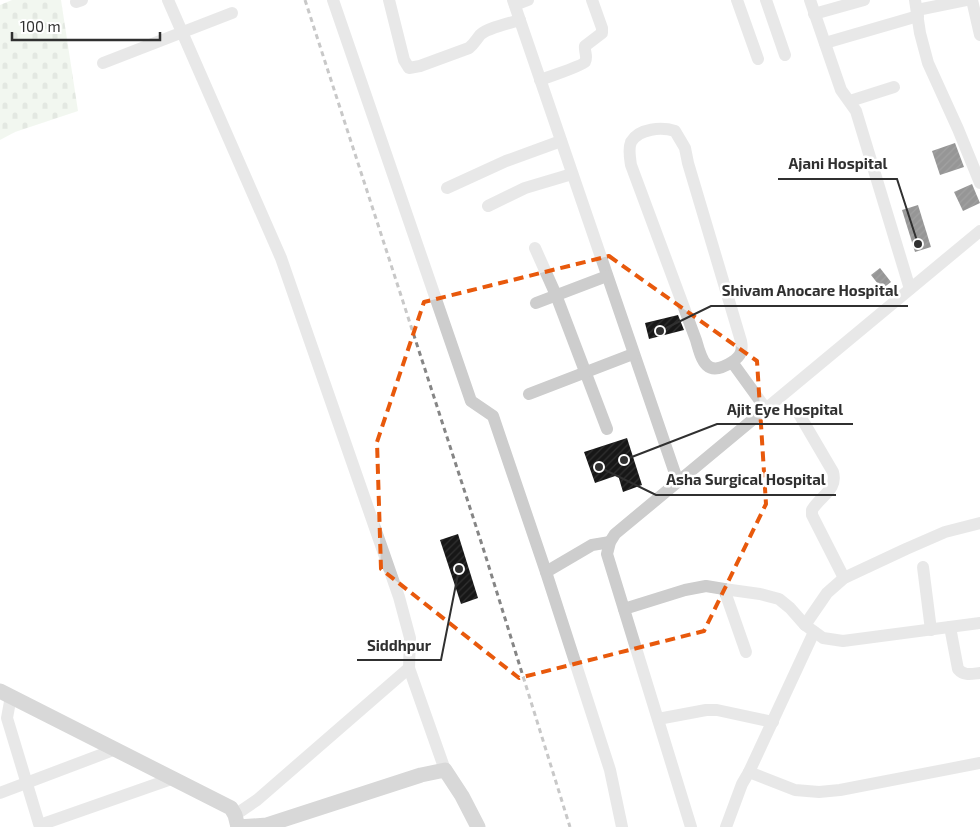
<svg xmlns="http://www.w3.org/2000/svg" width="980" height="827" viewBox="0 0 980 827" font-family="'Exo 2',sans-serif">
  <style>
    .cemetery { fill: url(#cemetery-stones) }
    .building { fill: url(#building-hatch) }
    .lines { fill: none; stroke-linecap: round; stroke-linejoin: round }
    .minor { stroke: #cdcdcd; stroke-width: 12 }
    .major { stroke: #a8a8a8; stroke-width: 15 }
    .rail { stroke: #858585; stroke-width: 3; stroke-dasharray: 5 4; stroke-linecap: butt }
    .marked { fill: none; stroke: #e8590c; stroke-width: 4; stroke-dasharray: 10 6; stroke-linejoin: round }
    .leader { fill: none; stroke: #303030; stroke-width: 2 }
    .callout-dot { fill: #303030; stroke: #fff; stroke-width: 2 }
    .callout-label { font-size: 15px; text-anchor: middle; font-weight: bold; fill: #303030; stroke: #fff; stroke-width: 5; stroke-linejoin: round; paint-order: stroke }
  </style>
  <defs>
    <pattern id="cemetery-stones" width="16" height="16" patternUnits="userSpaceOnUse" patternTransform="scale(1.25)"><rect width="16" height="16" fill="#e2eedd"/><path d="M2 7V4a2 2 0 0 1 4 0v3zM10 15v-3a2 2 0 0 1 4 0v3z" fill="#c2ccbe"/></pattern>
    <pattern id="building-hatch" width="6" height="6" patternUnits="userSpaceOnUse" patternTransform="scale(1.25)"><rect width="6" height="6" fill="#171717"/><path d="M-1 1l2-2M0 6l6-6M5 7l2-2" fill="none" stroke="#303030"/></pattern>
  </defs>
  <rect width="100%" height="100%" fill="#fff"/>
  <!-- cemetery -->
  <polygon class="cemetery" points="12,0 61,0 78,111 15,132 0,140 0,5"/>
  <!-- building -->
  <g class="building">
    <polygon points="955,143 964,167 940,175 932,151"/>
    <polygon points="972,184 980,203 963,211 954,192"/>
    <polygon points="918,205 931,247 915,252 902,210"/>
    <polygon points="880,268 891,282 882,289 871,275"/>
    <polygon points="678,315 684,330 649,339 645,323"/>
    <polygon points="627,438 642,485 623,492 618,475 595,483 584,452"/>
    <polygon points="458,534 478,598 461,604 440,540"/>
  </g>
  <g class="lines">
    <!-- minor -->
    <g class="minor">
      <polyline points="168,0 281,258 399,597 410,638 409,668 445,770"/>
      <polyline points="333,0 471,401 493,416 546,572 610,770 622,827"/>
      <path d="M389,0L404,60L409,68L420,66L469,48C474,44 476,40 480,35C487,28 510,23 520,20"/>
      <polyline points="513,0 678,482"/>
      <polyline points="737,0 758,59"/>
      <polyline points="766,0 785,55"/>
      <polyline points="810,0 841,90 856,111 910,289"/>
      <polyline points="915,0 920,33 928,63 958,129 980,183"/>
      <polyline points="972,0 980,35"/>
      <polyline points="76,2 82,0"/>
      <polyline points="515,5 528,0"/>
      <polyline points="917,10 966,0"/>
      <polyline points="814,14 864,0"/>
      <polyline points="825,43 918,16"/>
      <polyline points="103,63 232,13"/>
      <path d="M540,80C548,77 582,66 585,62C588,57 584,51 585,46L602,33V28L592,0"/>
      <polyline points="850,101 894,87"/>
      <polyline points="447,188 506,161 561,141"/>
      <polyline points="488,206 525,188 572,174"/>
      <polyline points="535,248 556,295 607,429"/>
      <polyline points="536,303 607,276"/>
      <path d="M732,362C707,378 702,362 696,340L631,165C630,158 628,149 631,142C639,128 662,127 675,131L685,148L688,163L741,341C743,351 741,356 732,362L766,409"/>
      <polyline points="529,394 633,354"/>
      <path d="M799,414L833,472C838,490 820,496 812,510V515L844,578"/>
      <polyline points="923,567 931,630"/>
      <polyline points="546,572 592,545 610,542"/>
      <polyline points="724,589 746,652"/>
      <polyline points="624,609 685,590 706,586 724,589 760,594 779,599 790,608 805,625 823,638 843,641 980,623"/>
      <polyline points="805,625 827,593 844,578 906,549 945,532 980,523"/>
      <path d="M950,627L958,669C964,676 971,674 980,673"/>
      <polyline points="11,696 7,718 40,827"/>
      <polyline points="658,719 706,710 717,710 773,722"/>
      <polyline points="749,772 814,632"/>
      <polyline points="0,793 116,749"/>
      <polyline points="235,815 257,800 409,668"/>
      <polyline points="40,825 174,778"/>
      <polyline points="691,827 607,554 610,542 615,534 980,231"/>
      <polyline points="726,827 742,784 749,772 795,790 819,792 840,790 980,763"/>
    </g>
    <!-- major -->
    <g class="major">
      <polyline points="0,691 231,808 235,815 238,827"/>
      <polyline points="238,827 267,825 421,775 445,770 462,796 478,827"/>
    </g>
    <!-- rail -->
    <polyline class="rail" points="305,0 484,551 570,827"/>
  </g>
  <!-- marked area -->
  <path d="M0 0H980V827H0ZM609,256L757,361L766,504L704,631L519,678L381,569L377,442L424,302Z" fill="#fff" fill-opacity=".55" fill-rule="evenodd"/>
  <path class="marked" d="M609,256L757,361L766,504L704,631L519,678L381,569L377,442L424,302Z"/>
  <!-- callouts -->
  <path class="leader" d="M918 244L897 179H778M660 331L711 306H908M624 460L717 424H853M599 467L656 495H836M459 569L441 660H357"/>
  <g class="callout-dot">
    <circle cx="918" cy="244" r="5"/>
    <circle cx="660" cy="331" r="5"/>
    <circle cx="624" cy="460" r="5"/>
    <circle cx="599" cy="467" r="5"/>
    <circle cx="459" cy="569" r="5"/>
  </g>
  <g class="callout-label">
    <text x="838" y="169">Ajani Hospital</text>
    <text x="810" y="296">Shivam Anocare Hospital</text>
    <text x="785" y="415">Ajit Eye Hospital</text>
    <text x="746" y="485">Asha Surgical Hospital</text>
    <text x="399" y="651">Siddhpur</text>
  </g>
  <!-- scale -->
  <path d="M12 32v8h148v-8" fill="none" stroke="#303030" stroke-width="2.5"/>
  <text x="20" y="32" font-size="15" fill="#303030" stroke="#ffffff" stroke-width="4" paint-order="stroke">100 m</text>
</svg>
